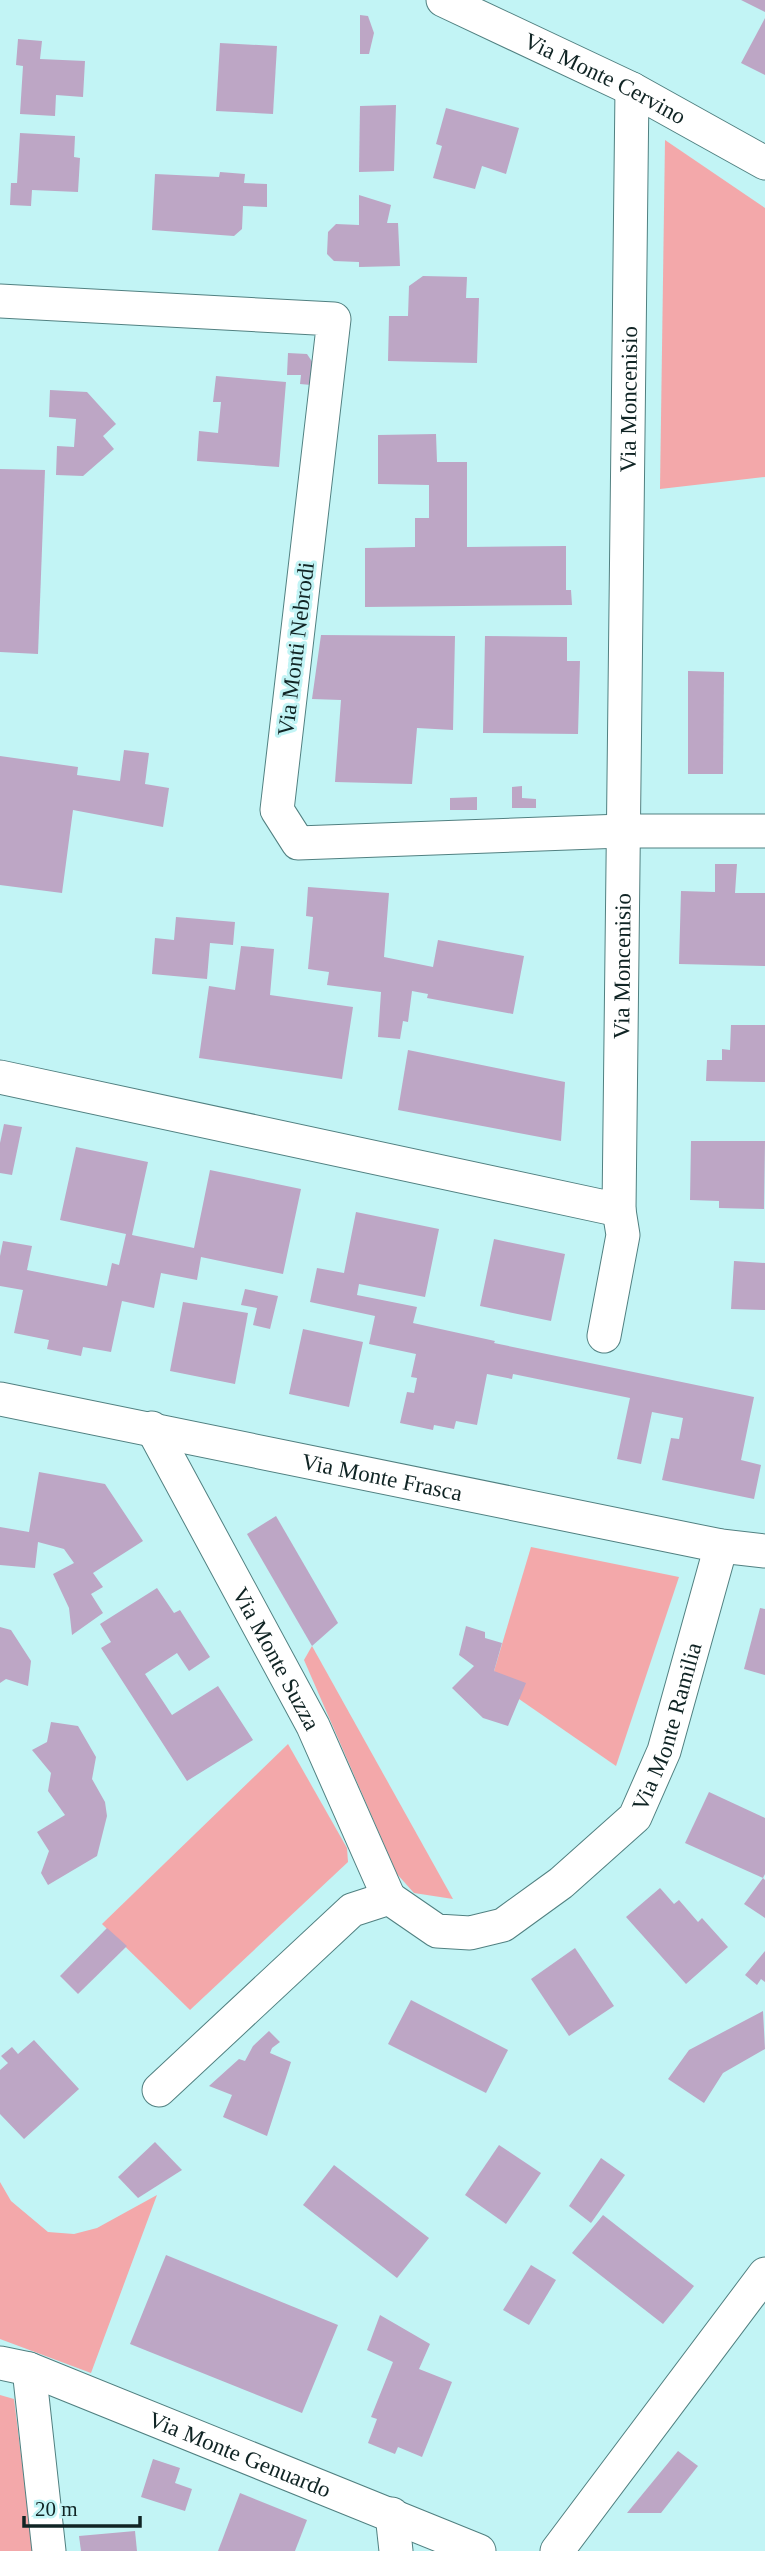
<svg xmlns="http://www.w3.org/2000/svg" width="765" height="2551" viewBox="0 0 765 2551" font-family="Georgia,serif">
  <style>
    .green { fill: #f3a8aa }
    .building { fill: #bda6c5 }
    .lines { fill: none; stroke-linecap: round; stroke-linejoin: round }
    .minor-casing { stroke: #518081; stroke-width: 35 }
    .minor { stroke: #fff; stroke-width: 33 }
    .labels { text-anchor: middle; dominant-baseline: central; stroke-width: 6; stroke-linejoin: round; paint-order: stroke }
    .street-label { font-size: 23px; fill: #102424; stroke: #c2f4f5 }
  </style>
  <rect width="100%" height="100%" fill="#c2f4f5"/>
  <!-- green -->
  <g class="green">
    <polygon points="665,140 765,208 765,477 660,489"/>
    <polygon points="531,1547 679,1577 616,1766 519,1699 494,1671"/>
    <polygon points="312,1646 453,1899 414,1893 397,1874 304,1660"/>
    <polygon points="288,1744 347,1848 348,1862 190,2010 102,1924"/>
    <polygon points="0,2182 11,2201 48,2232 74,2234 97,2228 157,2195 91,2373 0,2339"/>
    <polygon points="0,2395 14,2399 33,2551 0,2551"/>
  </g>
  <!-- building -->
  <g class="building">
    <polygon points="741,0 765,0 765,12"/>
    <polygon points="360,15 368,16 374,33 369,54 360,54"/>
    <polygon points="765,18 765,75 741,63"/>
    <polygon points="18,39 42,41 40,59 85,61 83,97 56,95 55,116 20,114 23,66 16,65"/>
    <polygon points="220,43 277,46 273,114 216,111"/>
    <polygon points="396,105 394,171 359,172 360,106"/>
    <polygon points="446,108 519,128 506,174 482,166 475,189 433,178 442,146 436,144"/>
    <polygon points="20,133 75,136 74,157 80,158 78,192 32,190 31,206 10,205 11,183 17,183"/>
    <polygon points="220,172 245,174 244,183 267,184 267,207 243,206 242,229 234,236 152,230 155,174 219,177"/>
    <polygon points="359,195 391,205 387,223 398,223 400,266 359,267 359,262 334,261 327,254 328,232 336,224 359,225"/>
    <polygon points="423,276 467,277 466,298 479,298 477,363 388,361 389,316 408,316 409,286"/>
    <polygon points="288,353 307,354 313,363 311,385 300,384 301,375 287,375"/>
    <polygon points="216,376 286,382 279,467 197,461 199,431 218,433 221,402 213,402"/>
    <polygon points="50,390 87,392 116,424 103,436 114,449 83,476 56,475 57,446 74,447 76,419 49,417"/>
    <polygon points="436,434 437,462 467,462 467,547 566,546 566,590 571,590 572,605 365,607 365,548 415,547 415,518 429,518 429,485 378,484 378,435"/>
    <polygon points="0,469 45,470 38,654 0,652"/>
    <polygon points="321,635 455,636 453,730 417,728 412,784 335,782 341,700 312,699"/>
    <polygon points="485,636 567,637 567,661 580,661 578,734 483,733"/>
    <polygon points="688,671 724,672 723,774 688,774"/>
    <polygon points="124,750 149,753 145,784 169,788 163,827 73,810 62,893 0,885 0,756 78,767 77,775 120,781"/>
    <polygon points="522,786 522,798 536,799 536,808 512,808 512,787"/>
    <polygon points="477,797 477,810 450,810 450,798"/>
    <polygon points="715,864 737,864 735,893 765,893 765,966 679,964 681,891 715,892"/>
    <polygon points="308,887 389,893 384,957 433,967 438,940 524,956 513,1014 427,998 428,994 412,991 408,1022 403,1021 400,1039 378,1037 381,992 327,985 329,972 308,969 313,917 306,916"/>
    <polygon points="176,917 235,922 233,945 210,943 207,979 152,974 155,938 174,940"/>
    <polygon points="241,946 274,949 270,995 353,1007 342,1079 199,1058 209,986 235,990"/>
    <polygon points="731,1025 765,1025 765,1082 706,1081 707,1060 722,1060 722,1049 730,1050"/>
    <polygon points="408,1050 565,1082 561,1141 398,1110"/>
    <polygon points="4,1124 22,1127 12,1175 0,1173 0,1143"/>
    <polygon points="691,1141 765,1141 764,1209 719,1208 719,1201 690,1200"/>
    <polygon points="76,1147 148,1162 132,1235 194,1248 210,1170 301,1189 283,1274 201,1257 197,1280 161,1273 154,1308 122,1301 111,1352 83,1347 81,1356 47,1349 49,1340 14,1333 23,1290 0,1286 0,1256 3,1241 32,1246 27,1270 107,1286 112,1263 119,1265 126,1234 60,1220"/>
    <polygon points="356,1212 439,1229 425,1297 359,1284 357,1295 417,1307 413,1323 495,1341 494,1343 754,1397 741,1460 761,1465 754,1499 662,1480 671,1438 679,1439 683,1418 652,1412 641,1464 617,1459 630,1398 513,1374 512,1379 487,1374 477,1425 456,1421 454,1429 434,1425 433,1430 400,1423 407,1392 414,1393 417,1378 411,1377 416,1354 369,1344 375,1316 310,1302 317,1268 344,1273"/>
    <polygon points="494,1239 565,1254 551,1321 480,1306"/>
    <polygon points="734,1261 765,1263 765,1310 731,1309"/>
    <polygon points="245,1289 278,1296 270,1329 253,1325 257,1308 241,1305"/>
    <polygon points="183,1302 248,1313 235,1384 170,1371"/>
    <polygon points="303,1329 363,1342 349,1407 289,1394"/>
    <polygon points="39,1472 105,1484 143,1541 93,1573 103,1587 91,1594 103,1613 72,1635 69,1608 53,1574 74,1563 64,1549 38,1542 35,1568 0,1565 0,1527 29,1532"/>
    <polygon points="276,1516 338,1623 312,1646 247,1534"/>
    <polygon points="157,1588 174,1613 180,1610 210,1657 189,1671 177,1653 145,1674 172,1715 218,1686 253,1740 187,1781 101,1648 111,1642 100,1624"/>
    <polygon points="760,1608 765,1609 765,1675 744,1669"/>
    <polygon points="466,1626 485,1632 485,1638 502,1643 494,1671 526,1683 508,1726 483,1718 452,1688 474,1666 459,1655"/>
    <polygon points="0,1627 11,1630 31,1661 28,1686 6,1679 0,1683"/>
    <polygon points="51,1722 78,1726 96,1757 92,1779 105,1802 107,1816 97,1856 48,1885 41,1873 49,1851 37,1832 65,1815 48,1791 51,1773 32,1750 47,1742"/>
    <polygon points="709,1792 765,1818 765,1874 763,1878 685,1843"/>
    <polygon points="763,1878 765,1880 765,1918 744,1904"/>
    <polygon points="660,1888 674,1904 679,1900 698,1922 702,1918 728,1947 686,1984 626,1917"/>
    <polygon points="107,1928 127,1946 78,1994 60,1976"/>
    <polygon points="575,1948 614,2006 569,2036 531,1979"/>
    <polygon points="765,1951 765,1982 761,1979 757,1985 745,1975"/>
    <polygon points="411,2000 508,2050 486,2093 388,2044"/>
    <polygon points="763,2011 765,2049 723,2073 704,2103 668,2079 689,2050"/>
    <polygon points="269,2031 280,2042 272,2048 270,2053 291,2062 267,2136 223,2117 232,2095 209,2086 239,2059 245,2061 253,2046"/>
    <polygon points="34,2040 79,2089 24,2139 0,2114 0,2070 8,2063 1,2056 12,2047 18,2054"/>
    <polygon points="155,2142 182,2170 138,2198 118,2177"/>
    <polygon points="499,2145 541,2173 506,2224 465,2195"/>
    <polygon points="601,2158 625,2175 591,2223 569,2206"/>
    <polygon points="334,2165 429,2238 397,2278 303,2205"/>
    <polygon points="603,2215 694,2286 663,2324 572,2253"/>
    <polygon points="166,2255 338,2325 302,2413 130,2344"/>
    <polygon points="531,2265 556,2280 529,2325 503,2310"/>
    <polygon points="380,2315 430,2344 419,2369 452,2382 422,2457 398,2447 395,2454 368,2443 377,2419 371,2417 393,2362 367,2350"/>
    <polygon points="678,2451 698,2466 661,2513 627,2513"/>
    <polygon points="153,2459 180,2468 175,2483 192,2489 185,2511 141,2497"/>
    <polygon points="240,2493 307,2520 295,2551 218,2551"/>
    <polygon points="135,2531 137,2551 81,2551 79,2536"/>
  </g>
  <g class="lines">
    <defs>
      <g id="minor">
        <path id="s1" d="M443,0L632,89L765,163"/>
        <polyline points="0,301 334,319 277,810 298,843 622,831 765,831"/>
        <path id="s2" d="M0,1077L619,1210L632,89"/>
        <polyline points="604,1336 623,1235 619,1210"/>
        <path id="s3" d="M0,1399L721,1546L765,1551"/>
        <path id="s4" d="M152,1428L313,1726L389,1898"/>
        <path id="s5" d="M159,2090L352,1910L389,1898L437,1931L470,1933L503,1925L561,1883L635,1817L664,1751L721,1546"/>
        <path id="s6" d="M0,2363L29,2369L479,2551"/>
        <polyline points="29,2369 49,2551"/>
        <polyline points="392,2514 396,2551"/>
        <polyline points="557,2551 765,2274"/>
      </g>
    </defs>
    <!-- minor casing -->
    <use href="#minor" class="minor-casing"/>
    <!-- minor -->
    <use href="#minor" class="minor"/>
  </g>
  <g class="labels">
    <!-- street labels -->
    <g class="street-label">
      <text stroke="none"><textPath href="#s1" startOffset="180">Via Monte Cervino</textPath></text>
      <text stroke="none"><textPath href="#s2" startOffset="1444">Via Moncenisio</textPath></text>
      <text transform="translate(296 649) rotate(-83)">Via Monti Nebrodi</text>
      <text stroke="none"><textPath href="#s2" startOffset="877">Via Moncenisio</textPath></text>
      <text stroke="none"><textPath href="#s3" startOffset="390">Via Monte Frasca</textPath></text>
      <text stroke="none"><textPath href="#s4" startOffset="262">Via Monte Suzza</textPath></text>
      <text stroke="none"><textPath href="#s5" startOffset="695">Via Monte Ramilia</textPath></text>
      <text stroke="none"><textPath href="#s6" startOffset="257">Via Monte Genuardo</textPath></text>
    </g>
  </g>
  <!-- scale -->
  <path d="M24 2516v10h116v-10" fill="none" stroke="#102424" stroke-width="3.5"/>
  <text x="35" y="2516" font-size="21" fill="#102424" stroke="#c2f4f5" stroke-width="5" paint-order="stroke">20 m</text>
</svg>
